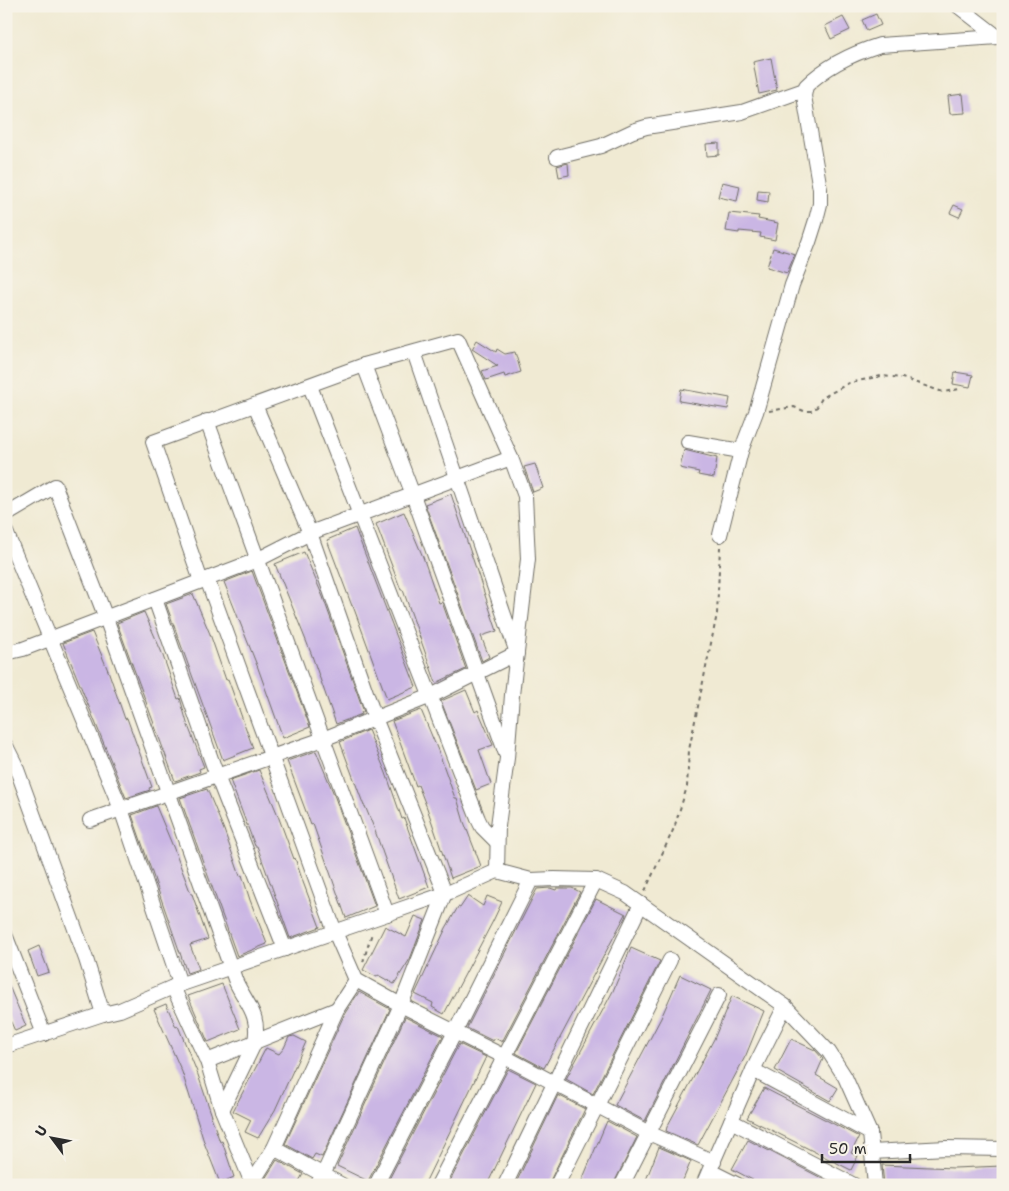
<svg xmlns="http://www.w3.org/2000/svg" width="1009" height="1191" viewBox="0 0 1009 1191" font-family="'Shantell Sans',sans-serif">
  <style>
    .building { fill: #cab6e4 }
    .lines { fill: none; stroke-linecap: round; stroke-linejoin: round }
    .minor-casing { stroke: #706e66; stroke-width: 16 }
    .path { stroke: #706e66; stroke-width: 2; stroke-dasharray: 4 4; stroke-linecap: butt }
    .minor { stroke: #fff; stroke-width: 14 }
  </style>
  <rect width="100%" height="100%" fill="#f7f3e8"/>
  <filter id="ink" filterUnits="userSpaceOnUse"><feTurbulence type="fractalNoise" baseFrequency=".02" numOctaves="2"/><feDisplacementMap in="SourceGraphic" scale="10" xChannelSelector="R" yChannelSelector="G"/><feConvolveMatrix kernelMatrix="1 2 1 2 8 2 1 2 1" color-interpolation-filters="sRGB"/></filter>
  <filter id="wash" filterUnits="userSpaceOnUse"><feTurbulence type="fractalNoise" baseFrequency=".0096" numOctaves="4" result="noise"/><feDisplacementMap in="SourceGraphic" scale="20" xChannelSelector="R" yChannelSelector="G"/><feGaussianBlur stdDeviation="1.12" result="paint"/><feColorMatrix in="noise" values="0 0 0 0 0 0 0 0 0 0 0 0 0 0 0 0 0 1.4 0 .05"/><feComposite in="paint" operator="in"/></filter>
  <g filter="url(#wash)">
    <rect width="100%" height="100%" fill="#f0ead3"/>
    <g id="blocks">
      <!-- building -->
      <g class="building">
        <polygon points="876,14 881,25 867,31 862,20"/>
        <polygon points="843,17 850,30 831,39 825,26"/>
        <polygon points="771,58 777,90 759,94 753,62"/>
        <polygon points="963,94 965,113 950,114 948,96"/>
        <polygon points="719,143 719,155 707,156 706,144"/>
        <polygon points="568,163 569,175 559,177 557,166"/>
        <polygon points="722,182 740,186 737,201 718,197"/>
        <polygon points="758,190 769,191 768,202 757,200"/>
        <polygon points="954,205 963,209 959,217 950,213"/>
        <polygon points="729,213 759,216 758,219 778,223 775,240 760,237 761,233 739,231 739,233 726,231"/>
        <polygon points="773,248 795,254 787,273 767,267"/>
        <polygon points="477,340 496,352 497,349 505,354 515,352 521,372 505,377 504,374 486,380 482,371 498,366 472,349"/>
        <polygon points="955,372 973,375 970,387 953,384"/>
        <polygon points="681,389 730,398 728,409 679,401"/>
        <polygon points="684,450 717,458 714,478 698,475 699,472 680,468"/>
        <polygon points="535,464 543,488 533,492 524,467"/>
        <polygon points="451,494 497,631 481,636 489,657 482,661 425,504"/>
        <polygon points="404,512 423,557 439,603 442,602 466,669 436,683 403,590 401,590 376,524"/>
        <polygon points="355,528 416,687 387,699 353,606 352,606 327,540"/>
        <polygon points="304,552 323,597 364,712 361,712 362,714 336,724 311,653 275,564"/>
        <polygon points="252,571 310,727 283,738 258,668 224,582"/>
        <polygon points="193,594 210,634 226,680 228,679 253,748 223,760 166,604"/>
        <polygon points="144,612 162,653 178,699 180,698 187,723 204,767 199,769 200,772 175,781 117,623"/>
        <polygon points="92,632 109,673 125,719 127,718 152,787 149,788 150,790 126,798 63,643"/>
        <polygon points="466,690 475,712 478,710 493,745 479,750 491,784 476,790 441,701"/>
        <polygon points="421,710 439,753 455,798 457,798 464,822 481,866 451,878 427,808 418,785 416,786 392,721"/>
        <polygon points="368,730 386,773 402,819 404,818 429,887 399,899 374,828 365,806 364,806 340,742"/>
        <polygon points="316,751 333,792 375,906 346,918 313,824 311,825 287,761"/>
        <polygon points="259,770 277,813 294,859 295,858 303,882 320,927 290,938 265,868 257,846 255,846 230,780"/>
        <polygon points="207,789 224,830 240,876 242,875 250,900 267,944 237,956 180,798"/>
        <polygon points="156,806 174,849 191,894 192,894 208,939 190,945 199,969 187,973 132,815"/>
        <polygon points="550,888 556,890 557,888 572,888 580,892 502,1042 495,1038 493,1041 467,1028 537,889"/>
        <polygon points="468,896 483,906 487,896 502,902 493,921 444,1014 432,1007 433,1003 415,994 446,928 458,907 460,908"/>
        <polygon points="596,899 626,914 544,1068 516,1053"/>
        <polygon points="415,916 425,920 410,959 394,984 378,975 377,977 363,970 385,926 406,937"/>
        <polygon points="39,946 49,972 37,976 28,951"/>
        <polygon points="631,948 660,961 593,1094 566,1079 613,991"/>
        <polygon points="680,975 711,990 645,1121 615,1105 661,1018"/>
        <polygon points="6,979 26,1026 15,1031 6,1011"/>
        <polygon points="222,984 240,1029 208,1042 188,996"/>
        <polygon points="359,992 390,1009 322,1157 315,1154 312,1159 285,1144 345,1013"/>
        <polygon points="732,996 764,1011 746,1055 698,1145 666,1131 667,1127 714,1039"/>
        <polygon points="166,1004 176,1027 178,1026 197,1072 212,1116 211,1116 220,1142 222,1141 234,1177 220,1183 205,1145 182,1072 154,1009"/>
        <polygon points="405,1017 443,1036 368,1181 337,1166"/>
        <polygon points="294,1036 306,1042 275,1110 258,1138 245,1132 251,1120 233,1111 266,1048 279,1054 284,1048 289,1037"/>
        <polygon points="791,1039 815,1050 823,1059 816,1075 838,1088 830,1101 775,1070"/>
        <polygon points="459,1044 486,1057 424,1185 386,1185"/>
        <polygon points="508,1069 536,1083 487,1185 448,1185"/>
        <polygon points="764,1088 859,1137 851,1153 858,1156 851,1170 747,1118"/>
        <polygon points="558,1095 585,1109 548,1185 515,1185"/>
        <polygon points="607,1121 637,1137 613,1185 580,1185"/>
        <polygon points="748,1140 835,1185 762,1185 732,1169"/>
        <polygon points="659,1147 691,1161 681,1185 644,1185"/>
        <polygon points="277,1160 303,1174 297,1185 261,1185"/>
        <polygon points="882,1165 954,1168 1002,1166 1002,1185 884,1185"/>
      </g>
    </g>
  </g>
  <g filter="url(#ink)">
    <use href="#blocks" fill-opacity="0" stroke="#706e66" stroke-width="1"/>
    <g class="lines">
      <defs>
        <g id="minor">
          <polyline points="958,6 998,37 1002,37"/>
          <polyline points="557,157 601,146 633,131 646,127 742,112 804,90"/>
          <polyline points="364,365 413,495 506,754"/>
          <polyline points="310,386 478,819 482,827 496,841"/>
          <polyline points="255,405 310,533 375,718 445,893 401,1005 323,1175 317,1185"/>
          <polyline points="207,421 387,914"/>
          <polyline points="688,442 741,451"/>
          <path d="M6,515L55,486L106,618L236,982C247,1005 260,1014 255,1042L222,1110"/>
          <polyline points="6,532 121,809 180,984"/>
          <path d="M720,535L741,451L756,412L792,285L809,242L816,220L820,204V189L804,96L806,86C825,67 854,53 880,45L998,37"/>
          <polyline points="207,579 335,932 356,980 401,1005 503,1056 649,1133 714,1162"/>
          <polyline points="201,581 153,442 364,365 458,339 511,458"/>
          <polyline points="155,599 217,776 285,949"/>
          <polyline points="6,653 23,649 257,560 310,533 511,458 525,496 528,559 512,695 507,758 498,826 497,871"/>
          <polyline points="6,746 15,764 86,959 103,1014"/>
          <polyline points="90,820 323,739 431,696 517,653 414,352"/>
          <polyline points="6,937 44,1034"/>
          <polyline points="173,987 207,1061 222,1110 252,1183"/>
          <polyline points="6,1046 103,1014 120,1010 173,987 387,914 450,892 497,871 531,880 554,879 596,880 625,893 785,1006 829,1052 845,1077 870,1133 875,1185"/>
          <polyline points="207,1061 337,1009"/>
          <polyline points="753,1070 870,1133"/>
          <polyline points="731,1121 854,1185"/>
          <polyline points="274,1148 342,1185"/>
          <polyline points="872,1152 946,1148 1003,1149"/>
          <polyline points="710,1171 738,1185"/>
          <polyline points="251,1185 274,1148 337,1009 356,980"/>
          <polyline points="376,1185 455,1032 531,880"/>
          <polyline points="438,1185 596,880"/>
          <polyline points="505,1185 641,904"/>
          <polyline points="557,1185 670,960"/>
          <polyline points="622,1185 719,995"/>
          <polyline points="703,1185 753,1070 785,1006"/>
        </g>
      </defs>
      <!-- minor casing -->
      <use href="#minor" class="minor-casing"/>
      <!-- path -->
      <g class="path">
        <polyline points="769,411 794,407 804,411 811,411 817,407 822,398 849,383 881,376 902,378 943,392 960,389"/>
        <polyline points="645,891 674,828 687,787 689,750 717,614 720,547"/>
        <polyline points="363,962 372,933"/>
      </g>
      <!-- minor -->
      <use href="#minor" class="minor"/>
    </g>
  </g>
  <!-- margin -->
  <rect width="1009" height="1191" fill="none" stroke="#f7f3e8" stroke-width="25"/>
  <!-- north arrow -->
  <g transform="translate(52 1138) rotate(302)" stroke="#f7f3e8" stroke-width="4" paint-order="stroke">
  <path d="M0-4L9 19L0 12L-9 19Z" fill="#2b2b2b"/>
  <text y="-8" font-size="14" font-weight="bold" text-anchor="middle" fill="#2b2b2b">U</text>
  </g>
  <!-- scale -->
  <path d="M822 1154v8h88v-8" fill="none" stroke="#2b2b2b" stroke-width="2.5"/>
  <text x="829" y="1154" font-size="15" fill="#2b2b2b" stroke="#f7f3e8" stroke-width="4" paint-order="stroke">50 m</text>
</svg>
